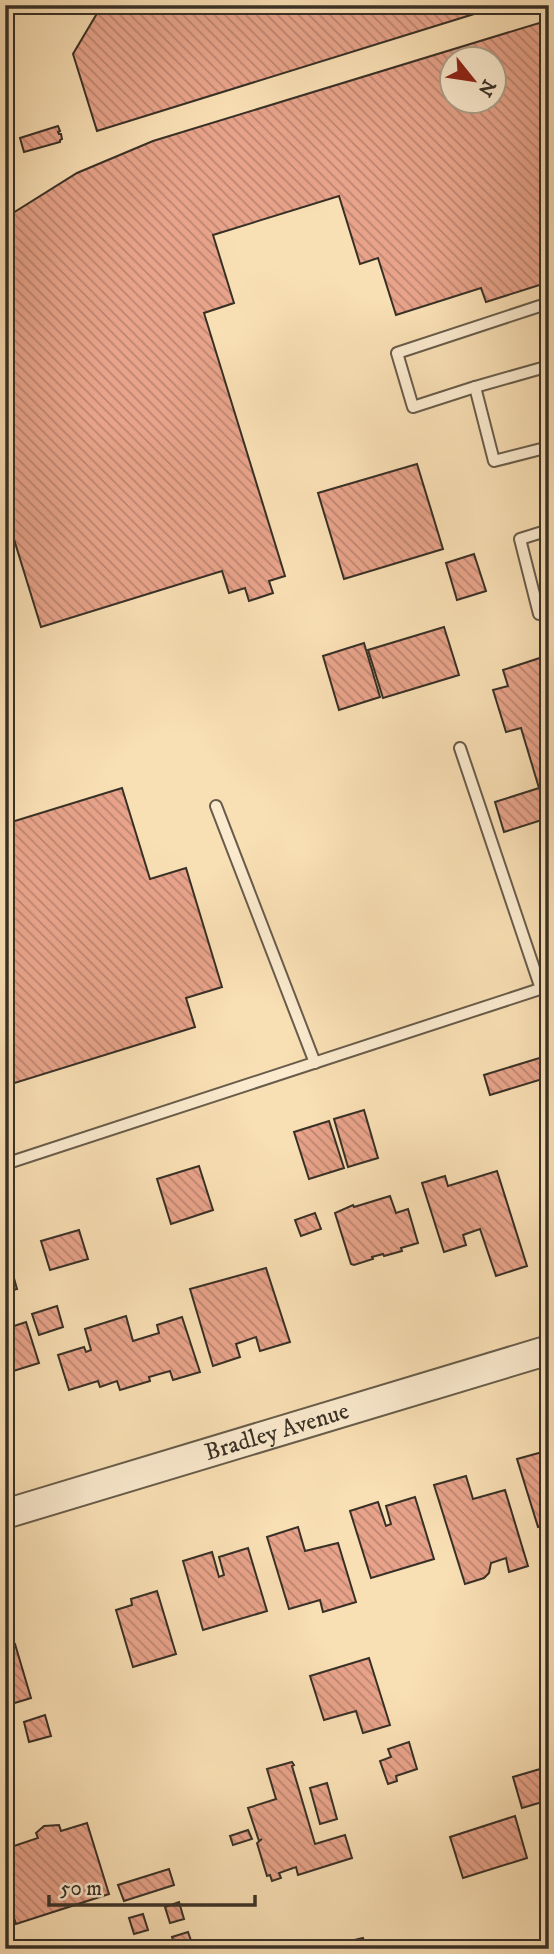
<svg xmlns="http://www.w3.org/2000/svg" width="554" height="1954" viewBox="0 0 554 1954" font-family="'IM FELL DW Pica',serif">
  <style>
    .building { fill: url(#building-back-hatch); stroke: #383026; stroke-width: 2; fill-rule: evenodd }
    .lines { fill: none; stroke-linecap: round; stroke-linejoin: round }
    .service-casing { stroke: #685c4a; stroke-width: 14 }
    .tertiary-casing { stroke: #685c4a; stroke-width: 32 }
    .service { stroke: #fbeace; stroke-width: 10 }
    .tertiary { stroke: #fbeace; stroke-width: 28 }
    .labels { text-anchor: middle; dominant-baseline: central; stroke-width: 5; stroke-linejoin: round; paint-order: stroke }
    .street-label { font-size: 24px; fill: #383026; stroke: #fbeace }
  </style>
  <defs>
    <pattern id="building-back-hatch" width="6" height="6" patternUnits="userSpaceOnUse" patternTransform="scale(1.75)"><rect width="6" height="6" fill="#e8a38a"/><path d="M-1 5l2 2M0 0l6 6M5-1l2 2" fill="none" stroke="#bd8571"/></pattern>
  </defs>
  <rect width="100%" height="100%" fill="#f9dfb4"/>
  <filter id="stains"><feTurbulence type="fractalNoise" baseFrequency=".00286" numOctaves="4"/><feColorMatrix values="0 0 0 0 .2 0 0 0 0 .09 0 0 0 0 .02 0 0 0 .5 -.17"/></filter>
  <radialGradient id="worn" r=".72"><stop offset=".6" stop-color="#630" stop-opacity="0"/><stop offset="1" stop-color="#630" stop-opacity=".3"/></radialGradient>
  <!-- building -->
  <g class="building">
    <polygon points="102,5 471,5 474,14 97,131 73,54"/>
    <path d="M549,20V282L486,302L481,288L396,315L378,258L360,264L339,196L213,235L234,303L204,313L285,576L269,581L273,593L249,601L245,588L229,593L222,571L41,627L5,510V218L77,173L153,141ZM452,60H494V102H452Z"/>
    <polygon points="58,126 60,131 58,132 59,134 61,134 62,139 60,140 60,142 24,152 20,138"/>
    <polygon points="417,464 443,549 344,579 318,493"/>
    <polygon points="474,554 486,591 457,600 446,563"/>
    <polygon points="444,627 459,675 383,698 368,650"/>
    <polygon points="364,643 380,697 339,710 323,656"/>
    <polygon points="549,655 549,820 548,818 504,832 495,802 539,788 521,728 506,732 493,690 508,686 503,670"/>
    <polygon points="122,788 150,879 186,868 222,987 186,998 195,1027 5,1086 5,824"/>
    <polygon points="549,1055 549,1077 490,1095 484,1075"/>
    <polygon points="364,1110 378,1158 348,1167 334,1119"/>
    <polygon points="329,1121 344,1168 309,1179 294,1132"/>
    <polygon points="199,1166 213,1210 171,1224 157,1179"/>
    <polygon points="497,1171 527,1266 496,1276 480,1229 463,1235 466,1245 444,1252 422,1183 445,1176 448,1186"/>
    <polygon points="390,1196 396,1213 408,1209 418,1243 401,1248 402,1251 384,1256 383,1254 372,1257 373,1259 354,1265 351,1264 335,1213 353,1205 354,1207"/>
    <polygon points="315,1213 321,1229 301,1236 295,1220"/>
    <polygon points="79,1230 88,1259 50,1270 41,1241"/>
    <polygon points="5,1266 7,1272 12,1271 17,1289 5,1292"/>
    <polygon points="266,1268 290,1342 260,1351 256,1337 236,1344 240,1357 213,1366 190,1289"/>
    <polygon points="57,1306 63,1327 39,1335 32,1314"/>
    <polygon points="126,1316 133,1341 159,1333 157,1325 182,1317 200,1372 173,1380 170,1371 149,1377 150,1381 120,1390 117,1381 100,1387 98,1381 69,1390 58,1355 84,1347 86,1352 91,1350 85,1329"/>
    <polygon points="26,1322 39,1363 7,1373 5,1329"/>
    <polygon points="546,1451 549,1460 549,1524 538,1527 517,1459"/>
    <polygon points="466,1476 473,1499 505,1490 528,1566 509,1572 506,1558 491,1563 489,1573 484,1578 465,1584 434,1485"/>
    <polygon points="415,1497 434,1559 371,1578 350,1511 378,1502 386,1526 391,1524 386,1506"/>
    <polygon points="298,1527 305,1551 338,1543 356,1602 323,1612 320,1600 289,1609 267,1537"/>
    <polygon points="248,1548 267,1611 203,1630 183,1561 212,1552 219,1577 224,1575 219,1557"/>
    <polygon points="157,1591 176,1654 133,1667 116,1610 132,1605 131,1599"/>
    <polygon points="15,1644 31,1698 5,1706 5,1647"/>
    <polygon points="369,1658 390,1725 363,1733 356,1711 324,1720 310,1676"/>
    <polygon points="45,1715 51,1736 29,1742 24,1722"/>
    <polygon points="409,1742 417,1769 396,1776 397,1781 388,1784 380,1761 391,1757 388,1749"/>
    <polygon points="292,1762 294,1765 292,1766 315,1844 345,1835 352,1858 298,1875 296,1867 279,1873 281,1878 272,1881 270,1875 267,1876 257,1843 262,1839 259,1841 248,1808 276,1799 267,1769"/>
    <polygon points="540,1769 549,1800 522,1808 513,1777"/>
    <polygon points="327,1783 337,1819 320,1824 310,1788"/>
    <polygon points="515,1816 527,1858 463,1878 450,1837"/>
    <polygon points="87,1823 109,1894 16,1924 5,1891 5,1849 38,1838 36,1833 44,1826 59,1825 61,1831"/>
    <polygon points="248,1830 252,1839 233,1845 230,1836"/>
    <polygon points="169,1869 174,1885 124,1901 118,1885"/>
    <polygon points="179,1902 184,1919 170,1923 165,1907"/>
    <polygon points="143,1914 148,1930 134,1934 129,1918"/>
    <polygon points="188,1932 194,1949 176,1949 172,1937"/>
    <polygon points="363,1938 367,1949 353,1949 350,1941"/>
    <polygon points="152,1943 154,1949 138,1949 137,1947"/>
  </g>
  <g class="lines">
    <defs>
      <g id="service">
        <polyline points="549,366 475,387 494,461 549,447"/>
        <polyline points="475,387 413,407 397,353 549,303"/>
        <polyline points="549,530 520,539 539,614 549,611"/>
        <polyline points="460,748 541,989"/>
        <polyline points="216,806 315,1063"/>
        <polyline points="5,1164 549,986"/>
      </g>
      <g id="tertiary">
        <path id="s1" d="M5,1514L549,1350"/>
      </g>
    </defs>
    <!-- service casing -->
    <use href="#service" class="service-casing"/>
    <!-- tertiary casing -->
    <use href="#tertiary" class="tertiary-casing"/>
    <!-- service -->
    <use href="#service" class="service"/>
    <!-- tertiary -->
    <use href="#tertiary" class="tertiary"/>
  </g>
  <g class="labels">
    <!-- street labels -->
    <g class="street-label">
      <text stroke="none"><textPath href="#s1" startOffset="284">Bradley Avenue</textPath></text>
    </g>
  </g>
  <!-- margin -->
  <rect width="554" height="1954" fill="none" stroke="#f9dfb4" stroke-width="28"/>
  <rect x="7" y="7" width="540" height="1940" fill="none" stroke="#383026" stroke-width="3.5"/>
  <rect x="14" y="14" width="526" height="1926" fill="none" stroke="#383026" stroke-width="2"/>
  <!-- north arrow -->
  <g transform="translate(473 80) rotate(120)"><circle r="33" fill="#fbeace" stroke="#ada08b" stroke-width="2"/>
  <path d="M0-5L12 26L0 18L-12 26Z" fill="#8f2418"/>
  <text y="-10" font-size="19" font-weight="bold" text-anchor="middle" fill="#383026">N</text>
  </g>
  <!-- scale -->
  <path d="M49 1895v10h206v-10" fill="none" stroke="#383026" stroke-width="3.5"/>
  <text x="60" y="1895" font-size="21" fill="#383026" stroke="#fbeace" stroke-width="5" paint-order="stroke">50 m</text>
  <rect width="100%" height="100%" filter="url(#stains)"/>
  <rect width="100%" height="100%" fill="url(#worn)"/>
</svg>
